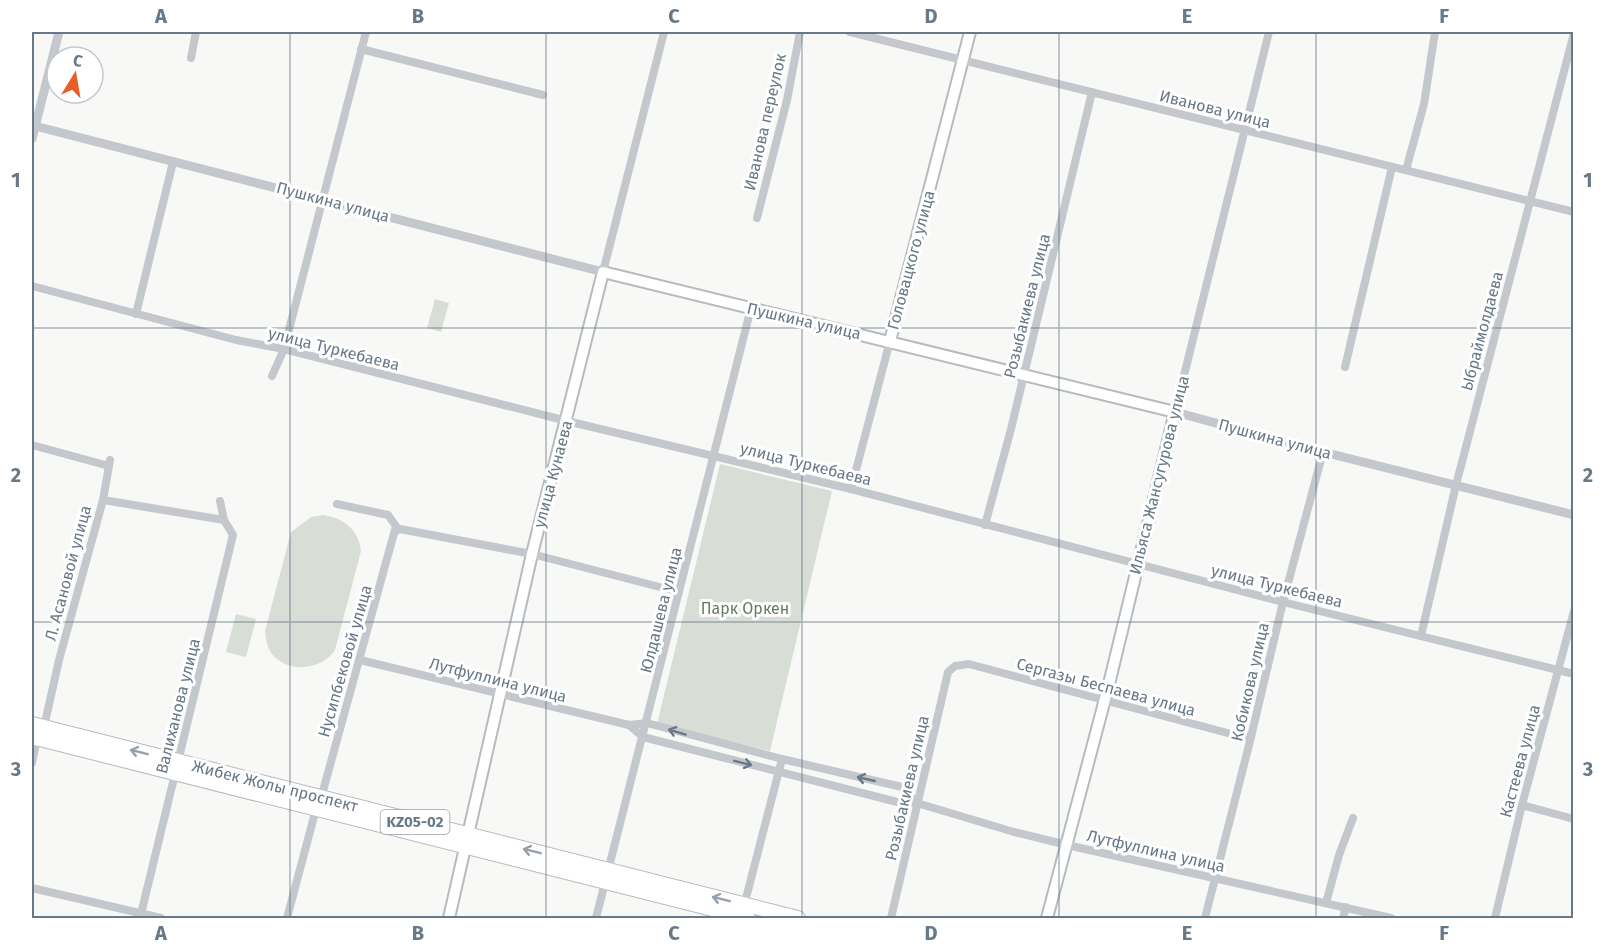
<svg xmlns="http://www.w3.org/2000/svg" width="1605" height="950" viewBox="0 0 1605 950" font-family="'Fira Sans',sans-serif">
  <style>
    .green { fill: #d8ded5 }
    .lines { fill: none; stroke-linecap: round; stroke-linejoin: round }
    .secondary-casing { stroke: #b6bbc0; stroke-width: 14 }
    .trunk-casing { stroke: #b7babe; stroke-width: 16 }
    .minor { stroke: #c4c8cc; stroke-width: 8 }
    .tertiary { stroke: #c4c8cc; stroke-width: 9 }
    .secondary { stroke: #fff; stroke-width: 10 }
    .trunk { stroke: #fff; stroke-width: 14 }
    .oneway { stroke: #677888 }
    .oneway2 { stroke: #95a0ac }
    .grid { fill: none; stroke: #677888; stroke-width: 1.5; stroke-opacity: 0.55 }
    .labels { text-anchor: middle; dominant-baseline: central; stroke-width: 6; stroke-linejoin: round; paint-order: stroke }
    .shield { fill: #fff; stroke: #95a0ac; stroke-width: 1.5 }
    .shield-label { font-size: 15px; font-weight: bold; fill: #677888 }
    .street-label { font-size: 16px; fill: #677888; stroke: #fff }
    .park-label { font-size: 16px; fill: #667a62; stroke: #fff }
    .neatline { fill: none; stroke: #677888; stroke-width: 2 }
    .grid-label { font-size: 20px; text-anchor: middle; font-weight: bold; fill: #677888 }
  </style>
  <rect width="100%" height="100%" fill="#f8f9f6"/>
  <!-- green -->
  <g class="green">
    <polygon points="435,299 449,303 441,332 427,328"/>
    <polygon points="720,464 832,491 770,751 657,724"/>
    <path d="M323,515C343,518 359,529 361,551L335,650C322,670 288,674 272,654C267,648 266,639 265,631L291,532L311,517Z"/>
    <polygon points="236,614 256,619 246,657 226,652"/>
  </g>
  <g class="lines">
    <defs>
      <g id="secondary">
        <polyline points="890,341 970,32"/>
        <polyline points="449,918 532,554 603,272 1175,412 1109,684 1047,918"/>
      </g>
      <g id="trunk">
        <polyline points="32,724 798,918"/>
        <polyline points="32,737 748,918"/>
      </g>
    </defs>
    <!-- secondary casing -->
    <use href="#secondary" class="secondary-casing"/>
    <!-- trunk casing -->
    <use href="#trunk" class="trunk-casing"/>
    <!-- minor -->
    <g class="minor">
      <polyline points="850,32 1574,212"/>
      <polyline points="361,49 543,95"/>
      <polyline points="191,58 196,32"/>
      <polyline points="1406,170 1424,104 1435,32"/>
      <polyline points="757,218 787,100 800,32"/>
      <polyline points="603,272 664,32"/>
      <polyline points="32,286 236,340 284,349 567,421 851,489 1283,602 1574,674"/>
      <polyline points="136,314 173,162"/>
      <polyline points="1345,367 1392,167"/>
      <polyline points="272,376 284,349 366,32"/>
      <polyline points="1175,412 1269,32"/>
      <polyline points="32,445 109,466"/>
      <polyline points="851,489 890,341"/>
      <polyline points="103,500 224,520"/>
      <polyline points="985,525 1011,429 1092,92"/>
      <polyline points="396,531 400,529 532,554 679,592"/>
      <polyline points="1421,636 1456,485 1574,33"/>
      <polyline points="360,660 629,725 647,723 782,759 902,787 917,803"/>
      <polyline points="629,725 643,737 901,803 917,803 1014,832 1067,845 1391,918"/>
      <polyline points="44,727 59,660 103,500 110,460"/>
      <polyline points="32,763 37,739"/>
      <polyline points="321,798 396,526 388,515 337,504"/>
      <polyline points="1522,805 1574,819"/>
      <polyline points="32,888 161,918"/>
      <polyline points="1326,903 1339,855 1353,818"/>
      <polyline points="744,906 782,759"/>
      <polyline points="140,918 233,535 224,520 220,501"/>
      <polyline points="287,918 316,809"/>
      <polyline points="596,918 751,308"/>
      <polyline points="891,918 948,672 955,666 969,664 1235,735 1251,737"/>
      <polyline points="1205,918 1251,737 1283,602 1323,452"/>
      <polyline points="1343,918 1346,907"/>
      <polyline points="1495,918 1522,805 1574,611"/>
    </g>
    <!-- tertiary -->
    <g class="tertiary">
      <polyline points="35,126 603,272"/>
      <polyline points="32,139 59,32"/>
      <polyline points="1175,412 1323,452 1574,515"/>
    </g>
    <!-- secondary -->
    <use href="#secondary" class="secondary"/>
    <!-- trunk -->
    <use href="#trunk" class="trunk"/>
  </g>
  <!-- one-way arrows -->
  <defs><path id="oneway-shaft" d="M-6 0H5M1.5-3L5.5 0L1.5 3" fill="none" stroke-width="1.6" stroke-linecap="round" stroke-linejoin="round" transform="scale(1.5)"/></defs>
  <g class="oneway">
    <use href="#oneway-shaft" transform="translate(677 732) rotate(-163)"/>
    <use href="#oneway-shaft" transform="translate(743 763) rotate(14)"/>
    <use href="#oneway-shaft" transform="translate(866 779) rotate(-167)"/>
  </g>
  <g class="oneway2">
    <use href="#oneway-shaft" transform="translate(139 752) rotate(-166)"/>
    <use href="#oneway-shaft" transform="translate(532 851) rotate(-166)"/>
    <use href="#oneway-shaft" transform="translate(721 899) rotate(-166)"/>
  </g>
  <!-- grid -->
  <path class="grid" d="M290,32V918M546,32V918M802,32V918M1059,32V918M1316,32V918M32,328H1574M32,622H1574"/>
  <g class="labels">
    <!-- shield labels -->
    <rect class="shield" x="380.5" y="810" width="69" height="24" rx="4.5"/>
    <g class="shield-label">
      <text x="415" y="822">KZ05-02</text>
    </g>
    <!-- street labels -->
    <g class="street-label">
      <text transform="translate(1215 109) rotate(14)">Иванова улица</text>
      <text transform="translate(765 122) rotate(-77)">Иванова переулок</text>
      <text transform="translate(333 202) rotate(15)">Пушкина улица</text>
      <text transform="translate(911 260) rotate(-75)">Головацкого улица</text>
      <text transform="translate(1027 306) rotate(-76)">Розыбакиева улица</text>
      <text transform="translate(804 321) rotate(13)">Пушкина улица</text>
      <text transform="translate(1482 331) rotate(-75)">Ыбраймолдаева</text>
      <text transform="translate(334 349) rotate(14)">улица Туркебаева</text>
      <text transform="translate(1275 439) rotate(15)">Пушкина улица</text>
      <text transform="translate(806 464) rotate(14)">улица Туркебаева</text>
      <text transform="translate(553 474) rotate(-75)">улица Кунаева</text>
      <text transform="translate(1159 475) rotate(-76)">Ильяса Жансугурова улица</text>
      <text transform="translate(68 573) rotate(-75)">Л. Асановой улица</text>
      <text transform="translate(1277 586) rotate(14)">улица Туркебаева</text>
      <text transform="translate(661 610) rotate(-76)">Юлдашева улица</text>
      <text transform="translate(345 661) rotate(-74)">Нусипбековой улица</text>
      <text transform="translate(498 680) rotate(14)">Лутфуллина улица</text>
      <text transform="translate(1250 682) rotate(-77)">Кобикова улица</text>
      <text transform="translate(1106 687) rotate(15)">Сергазы Беспаева улица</text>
      <text transform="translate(178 706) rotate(-76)">Валиханова улица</text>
      <text transform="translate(1520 761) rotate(-75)">Кастеева улица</text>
      <text transform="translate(275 786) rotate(14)">Жибек Жолы проспект</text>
      <text transform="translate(907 788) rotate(-77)">Розыбакиева улица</text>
      <text transform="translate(1156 851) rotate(13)">Лутфуллина улица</text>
    </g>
    <!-- park labels -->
    <g class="park-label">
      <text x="745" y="608">Парк Оркен</text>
    </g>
  </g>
  <!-- border -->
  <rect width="1605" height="950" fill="none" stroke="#ffffff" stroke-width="66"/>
  <!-- north arrow -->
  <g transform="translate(75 75) rotate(11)"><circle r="28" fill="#ffffff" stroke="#c2c9cf" stroke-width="1.5"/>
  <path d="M0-4.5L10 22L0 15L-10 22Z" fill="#e95d26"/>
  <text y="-9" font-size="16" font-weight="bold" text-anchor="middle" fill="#677888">С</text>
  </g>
  <rect x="33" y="33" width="1539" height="884" class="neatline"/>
  <g class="grid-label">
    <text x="161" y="23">A</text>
    <text x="418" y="23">B</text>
    <text x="674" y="23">C</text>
    <text x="931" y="23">D</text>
    <text x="1187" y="23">E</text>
    <text x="1444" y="23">F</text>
    <text x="16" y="187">1</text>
    <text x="1588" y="187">1</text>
    <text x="16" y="482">2</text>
    <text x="1588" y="482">2</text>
    <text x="16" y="776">3</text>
    <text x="1588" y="776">3</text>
    <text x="161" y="940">A</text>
    <text x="418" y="940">B</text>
    <text x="674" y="940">C</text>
    <text x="931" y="940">D</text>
    <text x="1187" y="940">E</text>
    <text x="1444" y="940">F</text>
  </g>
</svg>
